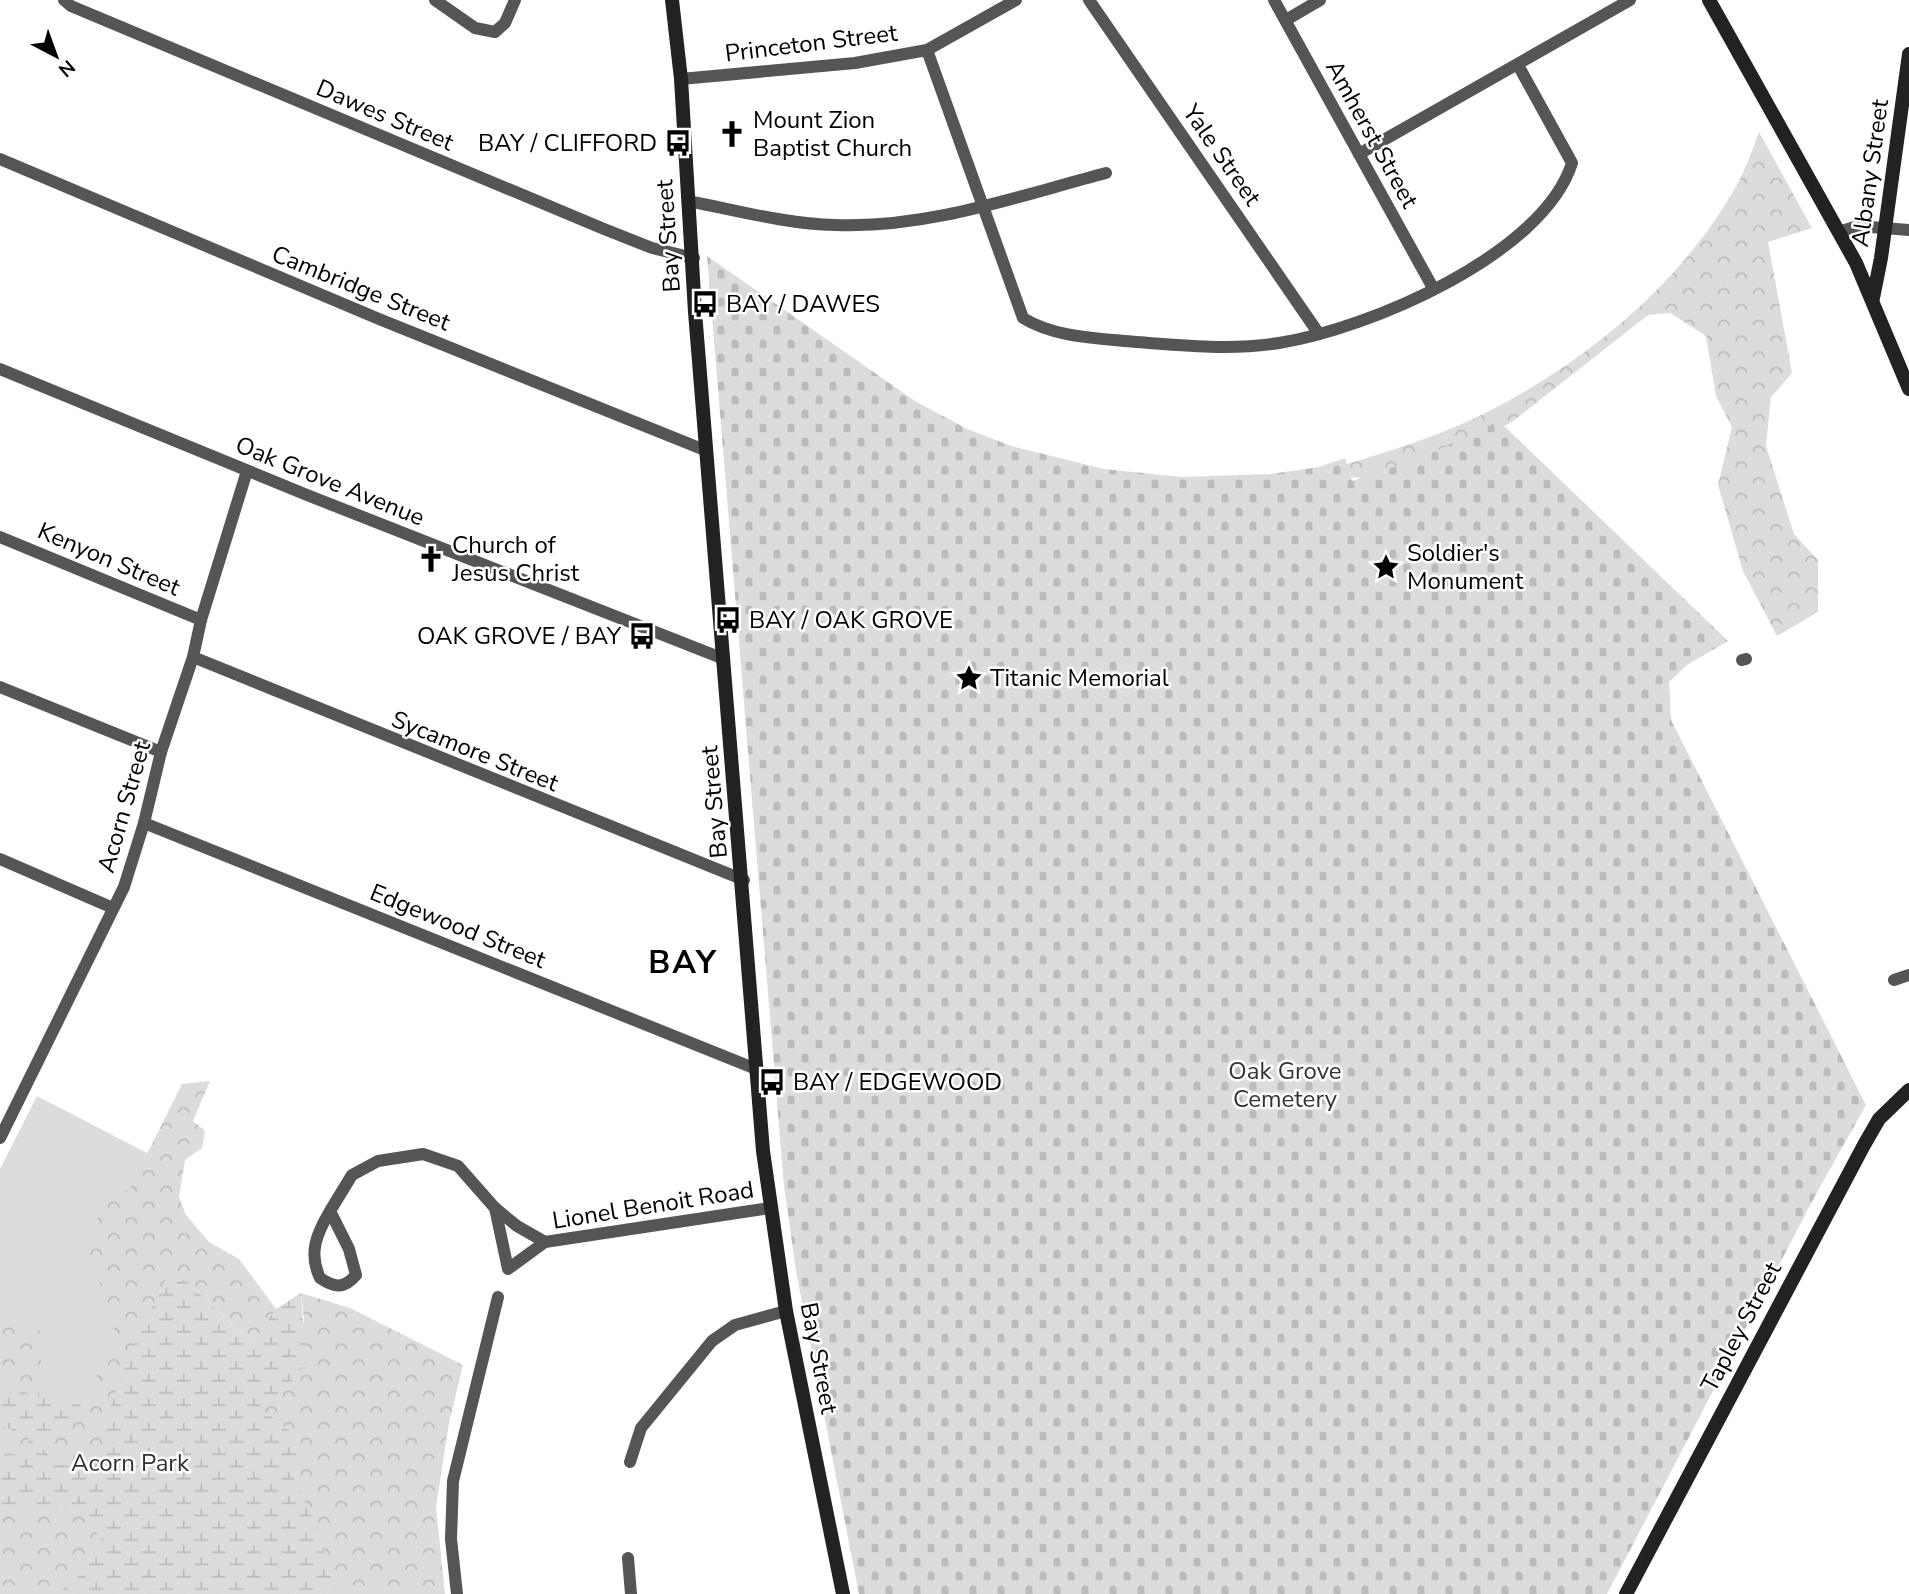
<svg xmlns="http://www.w3.org/2000/svg" width="1909" height="1594" viewBox="0 0 1909 1594" font-family="'Nunito Sans',sans-serif">
  <style>
    .green { fill: #dcdcdc }
    .forest { fill: url(#forest-crowns) }
    .wetland { fill: url(#wetland-marsh) }
    .cemetery { fill: url(#cemetery-stones) }
    .lines { fill: none; stroke-linecap: round; stroke-linejoin: round }
    .street { stroke: #555; stroke-width: 12 }
    .secondary { stroke: #222; stroke-width: 14 }
    .labels { text-anchor: middle; dominant-baseline: central; stroke-width: 5; stroke-linejoin: round; paint-order: stroke }
    .street-label { font-size: 24px; fill: #000; stroke: #fff }
    .poi-label { font-size: 24px; fill: #000; stroke: #fff; text-anchor: start }
    .park-label { font-size: 24px; fill: #333; stroke: #fff }
    .district-label { font-size: 32px; font-weight: bold; letter-spacing: 2px; fill: #000; stroke: #fff }
  </style>
  <defs>
    <pattern id="forest-crowns" width="20" height="18" patternUnits="userSpaceOnUse" patternTransform="scale(1.75)"><rect width="20" height="18" fill="#dcdcdc"/><path d="M2 6a3 3 0 1 1 6 0M12 15a3 3 0 1 1 6 0" fill="none" stroke="#bbb"/></pattern>
    <pattern id="wetland-marsh" width="20" height="14" patternUnits="userSpaceOnUse" patternTransform="scale(1.75)"><rect width="20" height="14" fill="#dcdcdc"/><path d="M1 5h8M5 5V1M11 12h8M15 12V8" fill="none" stroke="#bbb"/></pattern>
    <pattern id="cemetery-stones" width="16" height="16" patternUnits="userSpaceOnUse" patternTransform="scale(1.75)"><rect width="16" height="16" fill="#dcdcdc"/><path d="M2 7V4a2 2 0 0 1 4 0v3zM10 15v-3a2 2 0 0 1 4 0v3z" fill="#bbb"/></pattern>
  </defs>
  <rect width="100%" height="100%" fill="#fff"/>
  <!-- green -->
  <polygon class="green" points="37,1096 182,1171 152,1281 398,1594 0,1594 0,1169"/>
  <!-- forest -->
  <g class="forest">
    <path d="M1759,132L1812,228L1768,242L1792,373L1771,397L1766,446L1794,534L1818,560V612L1777,636L1743,571L1718,485L1732,427L1716,396L1706,336L1670,313L1648,315L1512,422L1462,446L1475,484L1311,475C1365,458 1422,443 1473,419C1578,369 1683,285 1739,181C1747,165 1753,148 1759,132Z"/>
    <polygon points="210,1081 193,1121 205,1131 202,1148 185,1160 179,1197 186,1215 209,1242 239,1259 276,1309 253,1341 234,1327 187,1281 109,1410 103,1445 88,1469 57,1464 42,1448 82,1405 93,1385 116,1323 85,1246 111,1189 123,1194 131,1186 182,1084"/>
    <polygon points="301,1293 350,1308 463,1365 449,1423 436,1507 445,1594 336,1594 318,1529 293,1479 298,1437 259,1408 288,1386 304,1320"/>
    <polygon points="7,1314 43,1333 39,1397 0,1384 0,1317"/>
    <polygon points="0,1425 29,1437 26,1452 0,1457"/>
    <polygon points="85,1505 102,1543 80,1575 58,1594 0,1594 0,1507"/>
  </g>
  <!-- wetland -->
  <polygon class="wetland" points="167,1277 187,1281 234,1327 253,1341 276,1309 301,1293 306,1363 288,1386 260,1408 298,1437 294,1479 318,1529 336,1594 58,1594 80,1575 102,1543 85,1506 0,1507 0,1457 26,1452 29,1437 0,1425 0,1384 39,1397 82,1405 42,1448 57,1464 88,1469 103,1445 109,1410 131,1350"/>
  <!-- cemetery -->
  <polygon class="cemetery" points="707,256 915,401 965,428 1011,446 1104,469 1182,477 1271,474 1319,467 1345,458 1352,481 1423,457 1499,421 1728,641 1687,665 1669,682 1671,720 1866,1105 1816,1194 1607,1594 859,1594 796,1271 784,1186"/>
  <g class="lines">
    <!-- street -->
    <g class="street">
      <polyline points="64,0 71,6 604,229 652,248 694,258"/>
      <polyline points="435,0 475,28 495,32 505,23 515,0"/>
      <polyline points="1089,0 1319,334"/>
      <polyline points="1274,0 1433,288"/>
      <polyline points="1286,20 1320,0"/>
      <path d="M927,50L1023,318C1052,336 1091,338 1125,341C1175,345 1230,351 1279,343C1368,329 1543,255 1572,163L1518,65"/>
      <polyline points="681,79 855,63 927,50 1016,0"/>
      <polyline points="1359,154 1630,0"/>
      <polyline points="0,159 379,319 707,451"/>
      <path d="M688,201C736,210 786,224 835,225C927,229 1018,196 1106,173"/>
      <polyline points="1838,232 1858,226 1909,230"/>
      <polyline points="0,369 307,495 724,659"/>
      <polyline points="0,537 201,620"/>
      <polyline points="193,657 744,880"/>
      <polyline points="1742,660 1746,659"/>
      <polyline points="0,687 161,752"/>
      <polyline points="144,823 756,1069"/>
      <polyline points="0,859 113,908"/>
      <polyline points="1894,980 1909,975"/>
      <polyline points="0,1138 124,887 144,823 161,752 193,657 201,620 247,471"/>
      <polyline points="495,1208 508,1269 545,1242 770,1208"/>
      <path d="M330,1211C317,1233 308,1253 320,1278C335,1288 344,1289 356,1275L349,1249L330,1211L352,1175L378,1161L423,1154L458,1166L495,1208L517,1226L545,1242"/>
      <polyline points="630,1462 641,1428 712,1341 735,1325 786,1311"/>
      <polyline points="628,1558 631,1594"/>
      <polyline points="457,1594 451,1539 453,1481 498,1297"/>
    </g>
    <!-- secondary -->
    <g class="secondary">
      <polyline points="672,0 681,79 695,312 763,1151 786,1311 843,1594"/>
      <polyline points="1709,0 1856,263 1909,389"/>
      <polyline points="1873,298 1881,258 1909,54"/>
      <polyline points="1626,1594 1864,1145 1879,1119 1909,1090"/>
    </g>
  </g>
  <!-- icons -->
  <defs>
    <symbol id="church-bare" viewBox="-9 -9 18 18"><path d="M-1.2-6h2.4v3.5h3.3v2.4h-3.3V6h-2.4V-.1h-3.3v-2.4h3.3Z" fill="#000" stroke="#fff" stroke-width="2.5" paint-order="stroke"/></symbol>
    <symbol id="bus-bare" viewBox="-9 -9 18 18"><path d="M-5-6H5V4H4V6H2V4H-2V6H-4V4H-5ZM-3.5-4V0h7V-4ZM-3.5 1.2v1.5H-2V1.2ZM2 1.2v1.5H3.5V1.2Z" fill="#000" stroke="#fff" stroke-width="2.5" paint-order="stroke"/></symbol>
    <symbol id="sight-bare" viewBox="-9 -9 18 18"><path d="M0-6L1.8-2.2L6-1.7L2.9 1.2L3.7 5.4L0 3.3L-3.7 5.4L-2.9 1.2L-6-1.7L-1.8-2.2Z" fill="#000" stroke="#fff" stroke-width="2.5" paint-order="stroke"/></symbol>
  </defs>
  <g fill-rule="evenodd">
    <use href="#church-bare" x="713" y="115" width="38" height="38"/>
    <use href="#bus-bare" x="659" y="124" width="38" height="38"/>
    <use href="#bus-bare" x="686" y="285" width="38" height="38"/>
    <use href="#church-bare" x="412" y="540" width="38" height="38"/>
    <use href="#sight-bare" x="1367" y="548" width="38" height="38"/>
    <use href="#bus-bare" x="709" y="601" width="38" height="38"/>
    <use href="#bus-bare" x="623" y="617" width="38" height="38"/>
    <use href="#sight-bare" x="950" y="659" width="38" height="38"/>
    <use href="#bus-bare" x="753" y="1063" width="38" height="38"/>
  </g>
  <g class="labels">
    <!-- street labels -->
    <g class="street-label">
      <text transform="translate(811 43) rotate(-7)">Princeton Street</text>
      <text transform="translate(385 115) rotate(23)">Dawes Street</text>
      <text transform="translate(1372 134) rotate(61)">Amherst Street</text>
      <text transform="translate(1222 155) rotate(55)">Yale Street</text>
      <text transform="translate(1870 173) rotate(-82)">Albany Street</text>
      <text transform="translate(668 236) rotate(-94)">Bay Street</text>
      <text transform="translate(361 288) rotate(22)">Cambridge Street</text>
      <text transform="translate(330 481) rotate(22)">Oak Grove Avenue</text>
      <text transform="translate(109 559) rotate(23)">Kenyon Street</text>
      <text transform="translate(475 751) rotate(22)">Sycamore Street</text>
      <text transform="translate(714 802) rotate(-95)">Bay Street</text>
      <text transform="translate(124 807) rotate(-74)">Acorn Street</text>
      <text transform="translate(458 926) rotate(22)">Edgewood Street</text>
      <text transform="translate(653 1205) rotate(-9)">Lionel Benoit Road</text>
      <text transform="translate(1741 1327) rotate(-62)">Tapley Street</text>
      <text transform="translate(819 1358) rotate(79)">Bay Street</text>
    </g>
    <!-- poi labels -->
    <g class="poi-label">
      <text x="753" y="120">Mount Zion<tspan x="753" dy="28">Baptist Church</tspan></text>
      <text x="657" y="143" text-anchor="end">BAY / CLIFFORD</text>
      <text x="726" y="304">BAY / DAWES</text>
      <text x="452" y="545">Church of<tspan x="452" dy="28">Jesus Christ</tspan></text>
      <text x="1407" y="553">Soldier's<tspan x="1407" dy="28">Monument</tspan></text>
      <text x="749" y="620">BAY / OAK GROVE</text>
      <text x="621" y="636" text-anchor="end">OAK GROVE / BAY</text>
      <text x="990" y="678">Titanic Memorial</text>
      <text x="793" y="1082">BAY / EDGEWOOD</text>
    </g>
    <!-- park labels -->
    <g class="park-label">
      <text x="1285" y="1071">Oak Grove<tspan x="1285" dy="28">Cemetery</tspan></text>
      <text x="130" y="1463">Acorn Park</text>
    </g>
    <!-- district labels -->
    <g class="district-label">
      <text x="683" y="962">BAY</text>
    </g>
  </g>
  <!-- north arrow -->
  <g transform="translate(56 56) rotate(139)" stroke="#ffffff" stroke-width="5" paint-order="stroke">
  <path d="M0-5L12 26L0 18L-12 26Z" fill="#000000"/>
  <text y="-10" font-size="19" font-weight="bold" text-anchor="middle" fill="#000000">N</text>
  </g>
</svg>
